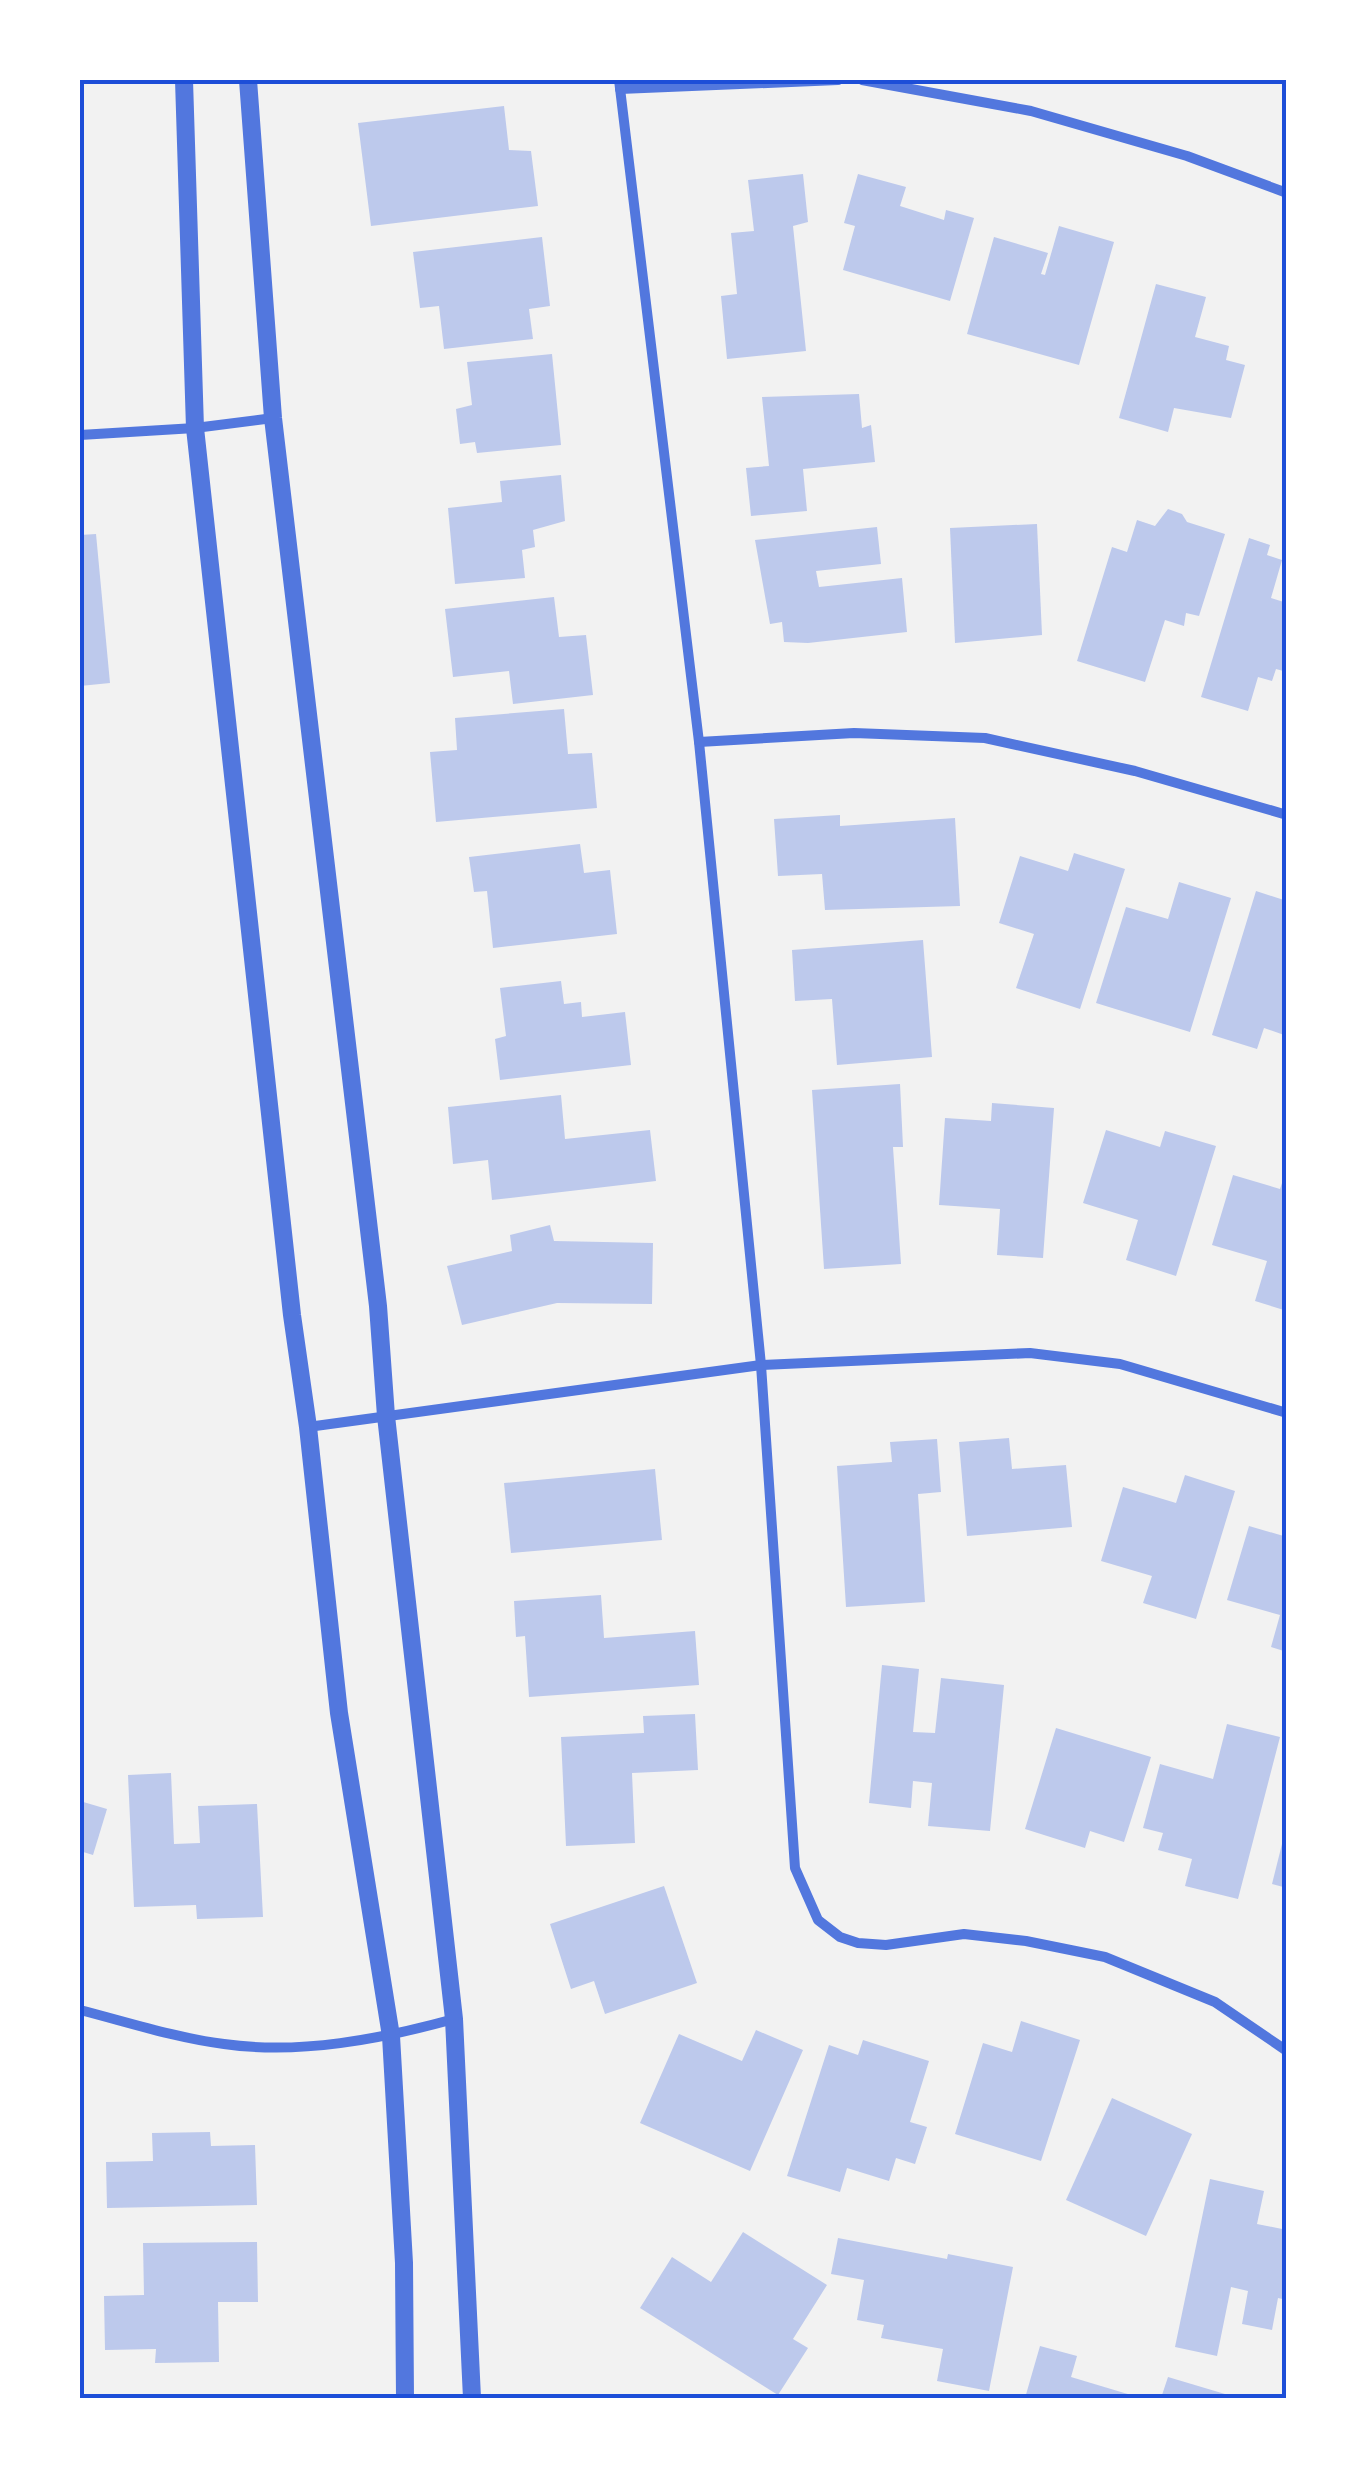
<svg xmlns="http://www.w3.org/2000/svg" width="1367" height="2478" viewBox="0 0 1367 2478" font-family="Jost,sans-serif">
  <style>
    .building { fill: #bdc9ec }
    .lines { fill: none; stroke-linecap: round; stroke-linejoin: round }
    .minor { stroke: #5277de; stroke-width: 10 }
    .tertiary { stroke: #5277de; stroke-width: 18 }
    .neatline { fill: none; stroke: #1d4ed8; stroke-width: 4 }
  </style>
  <rect width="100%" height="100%" fill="#f2f2f2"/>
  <!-- building -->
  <g class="building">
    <polygon points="504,106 509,150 531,151 538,206 371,226 358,123"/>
    <polygon points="803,174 808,222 793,226 806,351 727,359 721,296 737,294 731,233 754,231 748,180"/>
    <polygon points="858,174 906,187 900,206 944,220 946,210 974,218 950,301 843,270 855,226 844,223"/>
    <polygon points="1059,226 1114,242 1079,365 967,334 994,237 1048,253 1041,274 1045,275"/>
    <polygon points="542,237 550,306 529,309 533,339 444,349 439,306 420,308 413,252"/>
    <polygon points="1156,284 1206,297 1195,337 1229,346 1226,360 1245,365 1231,418 1174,408 1168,432 1119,418"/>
    <polygon points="552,354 561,445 477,453 475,442 460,444 456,409 472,405 467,362"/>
    <polygon points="859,394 862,428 871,425 875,462 803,469 807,511 751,516 746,468 769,466 762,397"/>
    <polygon points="561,475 565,521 533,530 535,547 522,550 525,578 455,584 448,508 502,502 500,481"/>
    <polygon points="1168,509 1182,514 1187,522 1225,534 1199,616 1186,613 1184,626 1165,620 1145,682 1077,661 1112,547 1127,552 1137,520 1155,526"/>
    <polygon points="1037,524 1042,635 955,643 950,528"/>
    <polygon points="877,527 881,564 816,571 819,587 902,578 907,632 808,643 784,642 782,622 770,624 755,540"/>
    <polygon points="96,534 110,683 80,686 80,535"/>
    <polygon points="1249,538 1270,545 1267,555 1282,560 1271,598 1287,603 1287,672 1276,669 1272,681 1258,677 1248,711 1201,697"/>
    <polygon points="554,597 559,637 586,635 593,695 513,704 509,671 453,677 445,609"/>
    <polygon points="564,709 568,754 592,753 597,808 436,822 430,752 457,750 455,718"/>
    <polygon points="840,815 840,826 955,818 960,906 825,910 822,874 778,876 774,819"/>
    <polygon points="580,844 584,873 610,870 617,934 493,948 487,891 474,892 469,857"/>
    <polygon points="1074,853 1125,869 1080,1009 1016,988 1034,934 999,923 1020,856 1068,871"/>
    <polygon points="1179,882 1231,898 1190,1032 1096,1003 1126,907 1168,919"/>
    <polygon points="1256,891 1287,901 1287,1036 1264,1028 1257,1049 1212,1035"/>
    <polygon points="923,940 932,1057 837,1065 832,999 795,1001 792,950"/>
    <polygon points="561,981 564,1004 581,1002 582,1017 625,1012 631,1065 500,1080 495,1039 506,1036 500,988"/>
    <polygon points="900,1084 903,1147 893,1147 901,1264 824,1269 812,1090"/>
    <polygon points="561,1095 565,1139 650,1130 656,1181 492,1200 488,1160 453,1164 448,1107"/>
    <polygon points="992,1103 1054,1108 1043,1258 997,1255 1000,1209 939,1205 945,1118 991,1121"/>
    <polygon points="1106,1130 1160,1147 1165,1131 1216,1146 1176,1276 1126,1260 1138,1220 1083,1203"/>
    <polygon points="1287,1168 1287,1311 1255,1301 1267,1261 1212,1245 1233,1175 1280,1189"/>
    <polygon points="550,1225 554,1241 653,1243 652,1304 557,1303 462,1325 447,1266 512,1251 510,1235"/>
    <polygon points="1009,1438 1012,1469 1066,1465 1072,1527 967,1536 959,1442"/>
    <polygon points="937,1439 941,1492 918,1494 925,1602 846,1607 837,1466 892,1462 890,1442"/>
    <polygon points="655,1469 662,1540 511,1553 504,1483"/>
    <polygon points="1185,1475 1235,1491 1196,1619 1143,1603 1152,1576 1101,1561 1123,1487 1176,1503"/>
    <polygon points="1249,1526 1287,1537 1287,1652 1271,1647 1280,1615 1227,1600"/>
    <polygon points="601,1595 604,1638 695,1631 699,1685 529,1697 525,1636 516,1637 514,1601"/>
    <polygon points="882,1665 919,1669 913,1732 935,1733 941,1678 1004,1685 990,1831 928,1826 932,1783 913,1781 911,1808 869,1803"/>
    <polygon points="695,1714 698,1770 632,1773 635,1843 566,1846 561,1737 644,1733 643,1716"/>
    <polygon points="1227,1724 1280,1737 1238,1899 1185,1886 1192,1859 1158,1850 1163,1833 1143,1828 1160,1764 1213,1779"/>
    <polygon points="1056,1728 1151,1757 1124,1842 1090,1831 1085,1848 1025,1829"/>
    <polygon points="171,1773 174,1844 200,1843 198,1806 257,1804 263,1917 197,1919 196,1905 134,1907 128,1775"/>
    <polygon points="80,1801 107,1809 93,1855 80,1851"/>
    <polygon points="1286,1828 1287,1828 1287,1888 1272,1884"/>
    <polygon points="664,1886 697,1983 605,2014 594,1981 571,1989 550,1924"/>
    <polygon points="1021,2021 1080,2040 1041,2161 955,2134 983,2043 1012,2052"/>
    <polygon points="756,2030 803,2050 750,2171 640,2123 679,2034 742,2061"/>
    <polygon points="863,2040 929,2061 910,2122 927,2127 915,2164 896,2158 889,2181 847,2168 840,2192 787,2176 829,2045 858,2055"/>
    <polygon points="1112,2098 1192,2134 1146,2236 1066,2200"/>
    <polygon points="210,2132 211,2146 255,2145 257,2205 107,2208 106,2162 153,2161 152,2133"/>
    <polygon points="1210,2179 1264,2191 1257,2224 1287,2230 1287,2300 1278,2298 1272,2330 1242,2324 1248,2291 1231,2287 1217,2356 1175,2347"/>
    <polygon points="743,2232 827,2285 793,2339 808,2348 778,2395 640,2308 672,2257 711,2282"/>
    <polygon points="838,2238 947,2259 948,2254 1013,2267 989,2391 937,2381 943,2349 881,2338 884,2325 857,2320 864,2280 831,2274"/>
    <polygon points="257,2242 258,2302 218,2302 219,2362 155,2363 156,2349 105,2350 104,2296 144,2295 143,2243"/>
    <polygon points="1040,2346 1077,2356 1071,2377 1141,2398 1025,2398"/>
    <polygon points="1168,2377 1225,2394 1224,2398 1161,2398"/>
  </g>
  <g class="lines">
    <!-- minor -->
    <g class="minor">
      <polyline points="619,80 699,742 761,1365 795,1868 818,1920 840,1937 858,1943 886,1945 964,1934 1026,1941 1105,1957 1215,2002 1287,2051"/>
      <polyline points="862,80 1031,111 1187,156 1287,193"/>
      <polyline points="620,89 838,80"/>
      <polyline points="80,435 195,428 273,418"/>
      <polyline points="699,742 854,733 985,738 1135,771 1287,815"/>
      <polyline points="308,1427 761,1365 1030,1353 1120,1364 1287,1413"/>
      <path d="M80,2010C127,2022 176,2038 224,2044C300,2055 381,2039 454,2019"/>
    </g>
    <!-- tertiary -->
    <g class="tertiary">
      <polyline points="184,80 195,428 292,1315 308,1427 339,1713 391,2036 404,2263 405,2398"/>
      <polyline points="248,80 273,418 378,1306 386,1416 454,2019 472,2398"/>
    </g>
  </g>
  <!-- border -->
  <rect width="1367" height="2478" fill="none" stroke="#ffffff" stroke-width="165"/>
  <rect x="82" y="82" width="1202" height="2314" class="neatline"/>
</svg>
